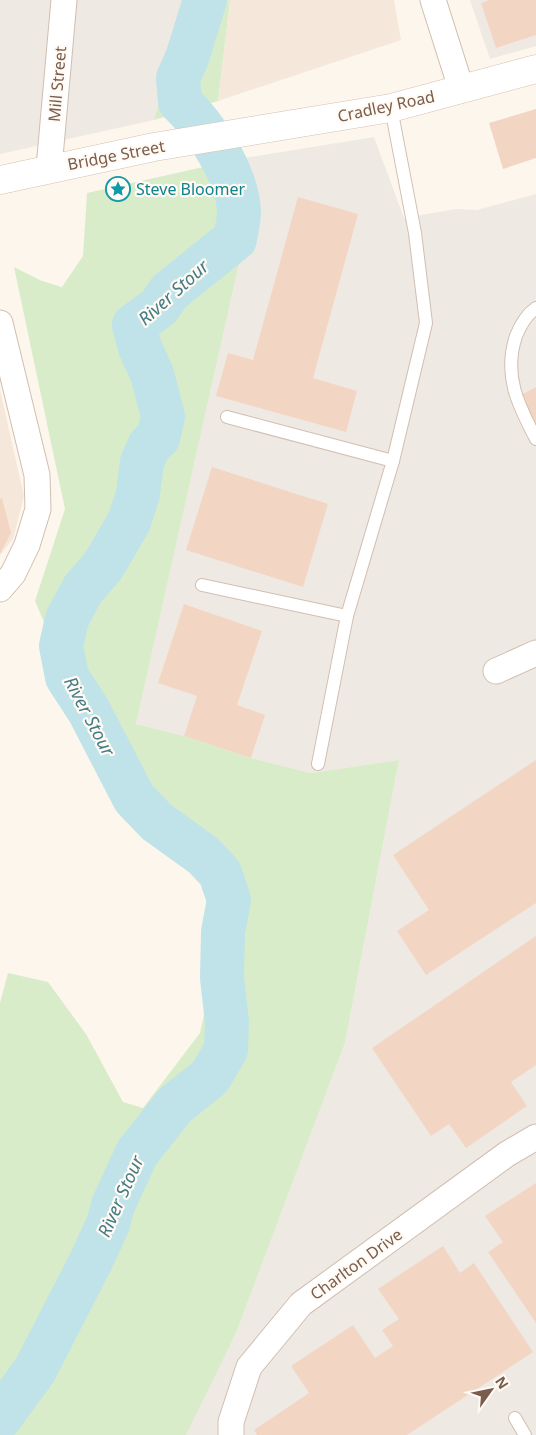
<svg xmlns="http://www.w3.org/2000/svg" width="536" height="1435" viewBox="0 0 536 1435" font-family="'Noto Sans',sans-serif">
  <style>
    .residential { fill: #f5e8da }
    .industrial { fill: #efe9e4 }
    .green { fill: #d8ecc9 }
    .lines { fill: none; stroke-linecap: round; stroke-linejoin: round }
    .river { stroke: #bfe3e8; stroke-width: 44 }
    .building { fill: #f3d5c3 }
    .service-casing { stroke: #d1beb0; stroke-width: 14 }
    .minor-casing { stroke: #d1beb0; stroke-width: 27 }
    .secondary-casing { stroke: #d6c0b0; stroke-width: 29 }
    .service { stroke: #fff; stroke-width: 12 }
    .minor { stroke: #fff; stroke-width: 25 }
    .secondary { stroke: #fff; stroke-width: 28 }
    .labels { text-anchor: middle; dominant-baseline: central; stroke-width: 4.5; stroke-linejoin: round; paint-order: stroke }
    .street-label { font-size: 16px; fill: #7a5c4d; stroke: #fffaf3 }
    .culture-label { font-size: 16px; fill: #0d838f; stroke: #fffaf3; text-anchor: start }
    .water-label { font-size: 18px; font-style: italic; fill: #437c86; stroke: #fffaf3 }
  </style>
  <rect width="100%" height="100%" fill="#fdf6ec"/>
  <!-- residential -->
  <g class="residential">
    <polygon points="230,0 394,0 401,40 218,101"/>
    <polygon points="0,390 24,496 13,539 0,555"/>
  </g>
  <!-- industrial -->
  <g class="industrial">
    <polygon points="0,0 187,0 154,120 0,154"/>
    <polygon points="470,0 536,0 536,46 490,59"/>
    <polygon points="374,137 404,218 456,209 477,210 536,194 536,1435 185,1435 237,1331 345,1043 399,760 311,773 251,758 184,736 136,724 251,210 244,158"/>
  </g>
  <!-- green -->
  <g class="green">
    <polygon points="187,0 230,0 218,101 154,120"/>
    <polygon points="244,158 251,210 136,724 184,736 251,758 311,773 399,760 345,1043 237,1331 186,1435 0,1435 0,1003 8,973 48,982 86,1034 123,1102 143,1108 200,1033 229,900 220,873 203,855 157,822 134,798 89,711 67,677 35,601 65,509 14,267 42,281 62,287 83,256 87,193"/>
  </g>
  <g class="lines">
    <!-- river -->
    <path class="river" d="M0,1418L35,1370L91,1261L108,1224L113,1205L137,1153L175,1105L210,1077L226,1050L227,1022L222,978L223,932L229,900L220,873L203,855L157,822L134,798L89,711L67,677L61,646L67,619L83,589L103,566L129,522L138,494L142,462L150,444L158,438L163,416L152,374L140,348L134,325L159,307L169,292L235,239C236,231 239,221 239,212C238,175 206,127 180,102L178,78L187,58L205,0"/>
  </g>
  <!-- building -->
  <g class="building">
    <polygon points="489,0 536,0 536,35 496,48 481,3"/>
    <polygon points="536,109 536,158 503,169 489,123"/>
    <polygon points="298,197 358,214 313,378 357,391 346,432 216,396 228,353 253,360"/>
    <polygon points="536,387 536,426 519,396"/>
    <polygon points="212,467 328,504 303,587 186,550"/>
    <polygon points="2,498 11,533 0,554 0,499"/>
    <polygon points="184,604 262,631 237,705 265,715 251,758 184,736 197,696 158,683"/>
    <polygon points="536,760 536,903 426,975 397,931 429,910 393,855"/>
    <polygon points="536,936 536,1065 511,1082 527,1106 466,1148 449,1124 431,1136 372,1048"/>
    <polygon points="536,1183 536,1323 488,1252 503,1242 485,1216"/>
    <polygon points="443,1246 460,1273 474,1263 533,1352 407,1435 257,1435 254,1430 309,1393 291,1366 353,1325 375,1358 393,1346 382,1330 399,1319 378,1289"/>
  </g>
  <g class="lines">
    <defs>
      <g id="service">
        <path d="M536,308C526,315 520,326 516,336C503,375 518,405 536,439"/>
        <polyline points="227,417 393,461"/>
        <polyline points="202,585 347,616"/>
        <polyline points="318,764 347,616 393,461 426,323 415,233 391,108"/>
        <polyline points="515,1418 525,1435"/>
      </g>
      <g id="minor">
        <polyline points="433,0 461,88"/>
        <polyline points="49,168 64,0"/>
        <polyline points="0,323 37,475 38,509 27,545 13,574 0,589"/>
        <polyline points="496,671 536,653"/>
        <polyline points="231,1435 231,1422 249,1367 301,1304 507,1154 536,1137"/>
      </g>
      <polyline id="secondary" points="0,180 154,147 391,108 536,69"/>
    </defs>
    <!-- service casing -->
    <use href="#service" class="service-casing"/>
    <!-- minor casing -->
    <use href="#minor" class="minor-casing"/>
    <!-- secondary casing -->
    <use href="#secondary" class="secondary-casing"/>
    <!-- service -->
    <use href="#service" class="service"/>
    <!-- minor -->
    <use href="#minor" class="minor"/>
    <!-- secondary -->
    <use href="#secondary" class="secondary"/>
  </g>
  <!-- icons -->
  <defs>
    <symbol id="sight-ring" viewBox="-11 -11 22 22"><circle r="9.5" fill="#fffaf3" stroke="#0f9aa8" stroke-width="1.5"/><path d="M0-6L1.8-2.2L6-1.7L2.9 1.2L3.7 5.4L0 3.3L-3.7 5.4L-2.9 1.2L-6-1.7L-1.8-2.2Z" fill="#0f9aa8"/></symbol>
  </defs>
  <g fill-rule="evenodd">
    <use href="#sight-ring" x="104" y="175" width="28" height="28"/>
  </g>
  <g class="labels">
    <!-- street labels -->
    <g class="street-label">
      <text transform="translate(57 84) rotate(-85)">Mill Street</text>
      <text transform="translate(386 106) rotate(-12)">Cradley Road</text>
      <text transform="translate(116 155) rotate(-11)">Bridge Street</text>
      <text transform="translate(356 1264) rotate(-36)">Charlton Drive</text>
    </g>
    <!-- culture labels -->
    <g class="culture-label">
      <text x="136" y="189">Steve Bloomer</text>
    </g>
    <!-- water labels -->
    <g class="water-label">
      <text transform="translate(173 292) rotate(-42)">River Stour</text>
      <text transform="translate(90 716) rotate(62)">River Stour</text>
      <text transform="translate(120 1196) rotate(-66)">River Stour</text>
    </g>
  </g>
  <!-- north arrow -->
  <g transform="translate(491 1390) rotate(57)" stroke="#fffaf3" stroke-width="4" paint-order="stroke">
  <path d="M0-4L9 19L0 12L-9 19Z" fill="#7a5c4d"/>
  <text y="-8" font-size="14" font-weight="bold" text-anchor="middle" fill="#7a5c4d">N</text>
  </g>
</svg>
